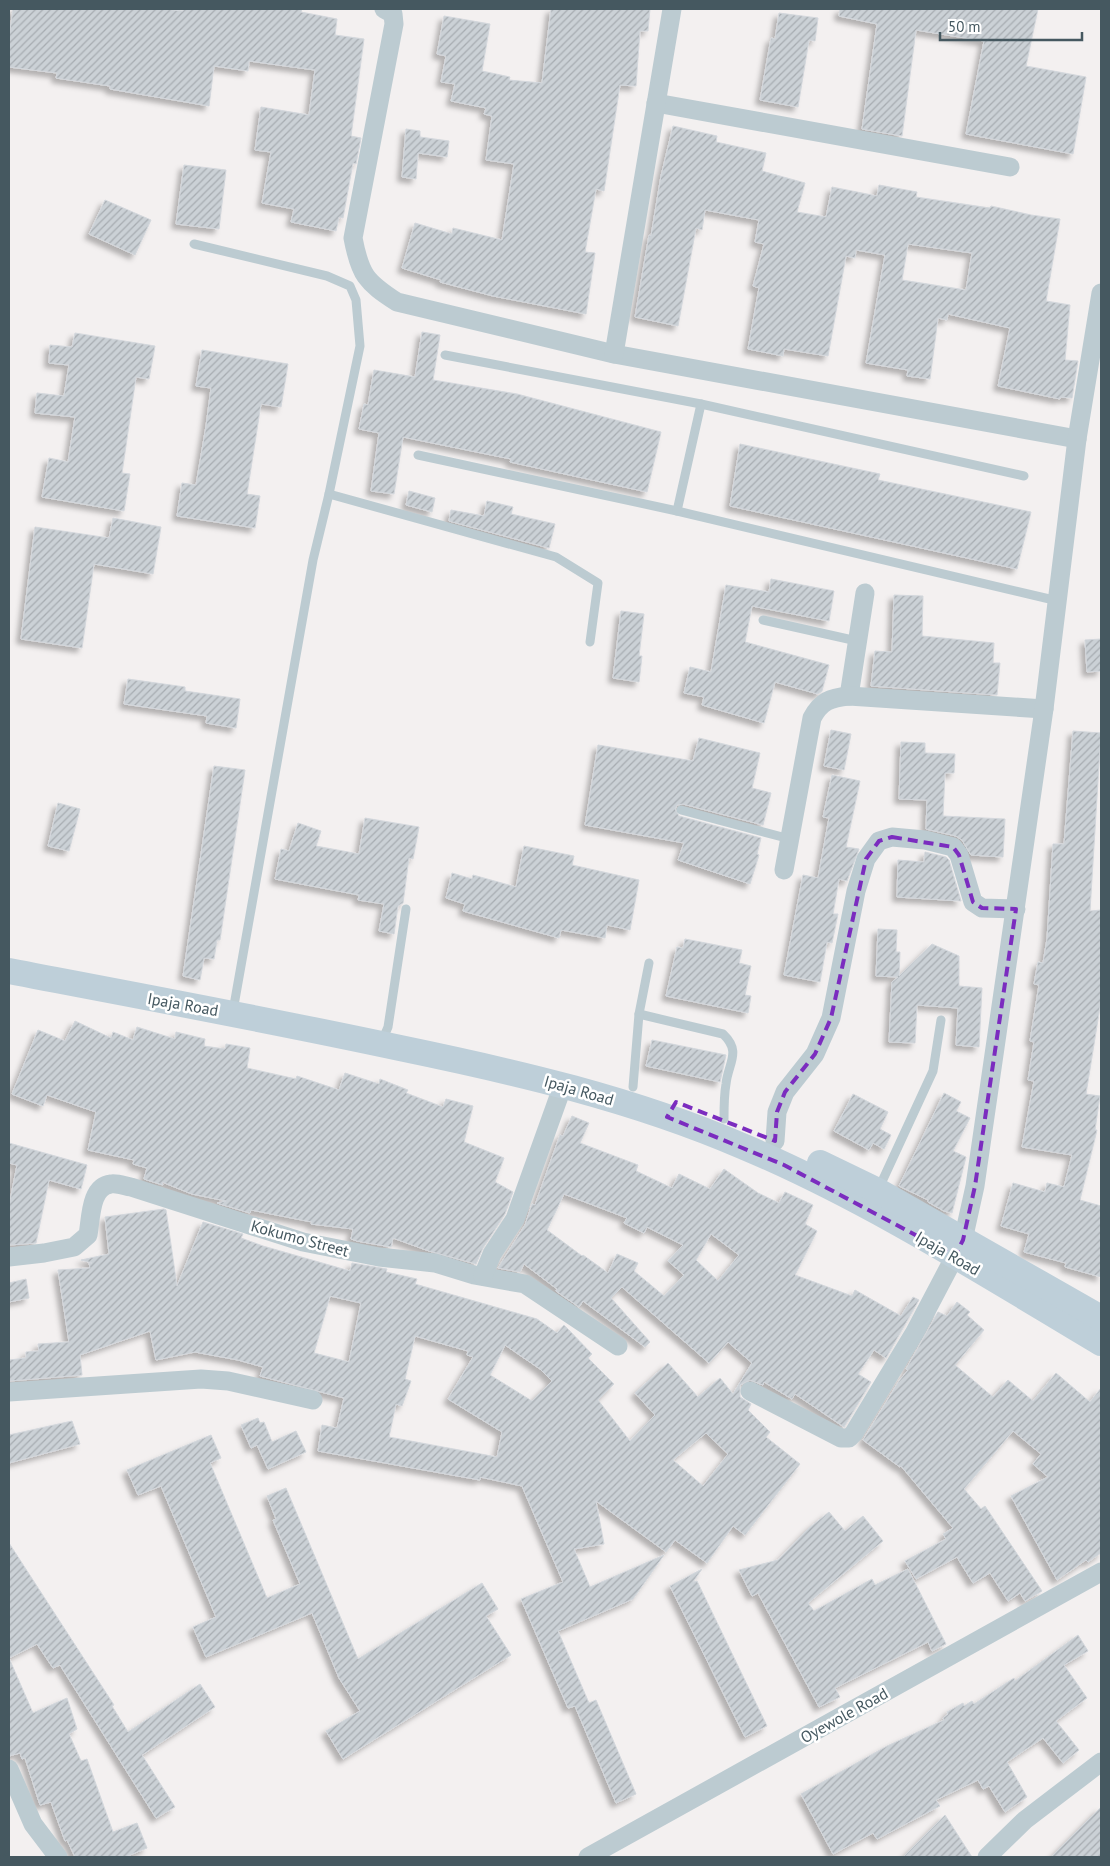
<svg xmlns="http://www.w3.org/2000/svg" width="1110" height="1866" viewBox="0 0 1110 1866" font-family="'PT Sans',sans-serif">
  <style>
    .building { fill: url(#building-hatch); stroke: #d3d7dc; fill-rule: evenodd; filter: url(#shadow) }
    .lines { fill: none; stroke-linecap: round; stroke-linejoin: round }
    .lane { stroke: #bccbd1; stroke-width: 9 }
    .street { stroke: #bccbd1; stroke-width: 19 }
    .secondary { stroke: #becfd9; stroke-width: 26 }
    .marked { fill: none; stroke: #7b2cbf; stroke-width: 4; stroke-dasharray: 10 6; stroke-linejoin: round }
    .labels { text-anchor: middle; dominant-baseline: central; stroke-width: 5; stroke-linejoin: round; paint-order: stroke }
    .street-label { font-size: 16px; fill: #455860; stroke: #fff }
  </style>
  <defs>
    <pattern id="building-hatch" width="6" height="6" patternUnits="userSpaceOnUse" patternTransform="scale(1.25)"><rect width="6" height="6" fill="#cbd1d6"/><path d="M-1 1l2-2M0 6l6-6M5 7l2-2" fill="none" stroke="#a7acb1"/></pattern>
    <filter id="shadow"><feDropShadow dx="-4.5" dy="4.5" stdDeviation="2.5" flood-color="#0004"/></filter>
  </defs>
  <rect width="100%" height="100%" fill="#f3f0f0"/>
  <!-- building -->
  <g class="building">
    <polygon points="13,9 164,9 183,11 183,9 302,9 301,12 337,19 335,35 364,39 351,136 361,138 356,164 353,163 343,218 339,217 336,231 291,222 294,209 262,203 271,152 255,150 261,107 309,115 315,70 249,61 248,71 214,66 209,106 110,89 110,86 56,78 57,73 9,67 9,38"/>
    <polygon points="551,9 650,9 648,31 640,31 636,86 620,85 604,191 596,189 585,252 595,253 586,314 493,296 440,282 441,280 402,268 415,223 452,234 453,228 502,240 514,164 486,160 492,116 484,114 486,108 451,101 455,84 441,82 446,56 437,54 444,16 490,24 482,71 510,77 509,80 542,83"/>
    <polygon points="840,9 1038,9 1026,66 1086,77 1073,154 966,134 984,41 916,30 902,136 862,129 877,24 839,16"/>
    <polygon points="779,13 818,18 815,41 809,40 798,107 760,100 771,38 775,39"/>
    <path d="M673,126L717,136L716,142L766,153L762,171L805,183L797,212L826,217L832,187L877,196L879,185L917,192L916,197L990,208L991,206L1031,215L1060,219L1046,301L1070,305L1065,360L1078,361L1072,398L1060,397V399L998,386L1010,328L948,314L947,320L938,318L930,379L907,376L908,370L866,363L885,255L856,250L855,258L846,256L828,356L784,349L783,356L748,349L759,288L753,286L764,244L755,242L759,220L705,210L702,230L696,228L678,326L635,317L649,235L651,236L661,176ZM908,244L972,253L966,290L902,280Z"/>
    <polygon points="406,129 420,131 420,137 449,141 447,157 418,153 416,179 402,177"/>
    <polygon points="184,165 226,170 219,229 176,224"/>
    <polygon points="105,200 151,220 135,255 89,234"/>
    <polygon points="422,332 440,335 433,380 517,394 661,432 647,492 510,462 511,459 403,437 394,494 371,491 379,433 359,429 364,404 368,405 374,370 415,377"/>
    <polygon points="75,333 155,346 149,379 136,377 122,473 130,474 124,511 42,497 49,458 68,462 75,417 35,413 37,393 64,396 69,365 49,363 50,345 72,347"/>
    <polygon points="202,350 288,364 281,407 261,404 247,494 260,496 255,528 177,516 182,483 196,485 206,426 211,388 196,386"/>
    <polygon points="740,444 880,474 878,480 1031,512 1017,569 730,506"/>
    <polygon points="409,491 435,498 432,512 406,505"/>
    <polygon points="487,501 513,507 511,514 555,524 549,548 449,521 451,510 484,516"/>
    <polygon points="113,518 161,527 153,574 94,564 82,648 21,639 35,527 109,538"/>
    <polygon points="771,579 834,591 829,621 752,606 745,642 829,665 822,691 818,694 775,682 764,723 702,705 704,697 684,693 690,667 711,672 726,585 769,592"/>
    <polygon points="894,595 923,596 922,636 994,643 993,663 1000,663 997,695 871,686 875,651 892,652"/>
    <polygon points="621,611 644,614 639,656 642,656 639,682 613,678"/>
    <polygon points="1101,639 1101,671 1087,672 1085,640"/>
    <polygon points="128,679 185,687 185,691 240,699 236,728 206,723 207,716 124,704"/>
    <polygon points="831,730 851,734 844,770 824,766"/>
    <polygon points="1073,731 1101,733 1090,911 1101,910 1101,1001 1086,1094 1100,1096 1095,1130 1097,1130 1080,1200 1101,1206 1101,1277 1065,1267 1066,1263 1024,1252 1029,1234 1001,1226 1013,1183 1045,1192 1047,1183 1064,1187 1072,1155 1022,1147 1034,1081 1028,1080 1034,1042 1030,1041 1039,985 1034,984 1038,962 1043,963 1047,939 1053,844 1064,844"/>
    <polygon points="699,738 760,753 752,788 771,793 763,825 683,804 677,805 675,809 679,816 761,838 757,854 759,855 750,884 678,860 684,843 585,825 598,745 693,761"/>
    <polygon points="901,742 925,743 925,753 955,754 954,773 945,773 943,816 1005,819 1003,857 971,855 962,840 956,836 926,829 927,800 899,799"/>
    <polygon points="214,766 245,770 220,940 217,940 214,959 204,958 200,980 183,976"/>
    <polygon points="832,775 860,781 846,847 859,849 847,881 839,879 833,914 838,914 832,943 827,942 820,982 784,975 803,875 818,878 829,818 823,817"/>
    <polygon points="58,803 80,809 69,851 48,846"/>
    <polygon points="365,818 419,827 413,859 409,858 403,903 398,906 394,934 379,931 384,904 358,900 359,895 275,879 281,849 289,851 298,823 321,831 316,846 359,854"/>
    <polygon points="524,846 574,856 572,865 639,880 630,930 607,925 605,938 561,930 559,938 463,911 465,904 446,898 452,873 472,879 473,875 516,887"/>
    <polygon points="925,852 946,857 949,860 961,901 897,897 898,860 924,862"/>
    <polygon points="878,929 897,930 896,952 900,952 899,976 932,944 959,956 959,986 982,988 979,1047 956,1045 958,1008 917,1005 915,1043 889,1042 892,982 898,977 876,976"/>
    <polygon points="685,939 742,950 739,963 751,966 745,995 751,996 748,1013 666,996 677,947 683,948"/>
    <polygon points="75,1021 111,1038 113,1032 133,1040 137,1027 175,1039 176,1032 205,1039 204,1046 225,1049 226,1044 250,1048 247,1068 296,1079 297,1076 339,1090 345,1073 379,1084 380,1079 408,1090 406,1093 443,1107 446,1099 473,1106 464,1142 504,1158 495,1182 513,1192 505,1214 483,1248 476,1264 429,1251 393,1238 391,1247 357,1241 351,1239 353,1229 311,1224 312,1222 251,1210 250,1213 217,1203 226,1201 192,1194 162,1182 163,1185 144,1179 147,1168 133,1164 134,1160 88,1150 96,1112 47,1095 43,1106 12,1094 38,1030 65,1041"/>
    <polygon points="652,1040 726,1055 720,1082 646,1066"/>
    <polygon points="944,1093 961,1102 956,1111 970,1118 953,1151 966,1157 952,1213 944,1211 928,1202 928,1200 899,1186"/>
    <polygon points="853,1094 888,1112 880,1129 891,1135 884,1149 873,1143 869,1150 834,1131"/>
    <path d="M572,1116L589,1123L580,1143L638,1165L636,1171L672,1188L679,1174L710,1189L724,1169L758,1193L779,1203L785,1192L813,1205L805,1224L817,1231L795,1275L852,1296L855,1290L901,1316L913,1297L919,1300L886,1358L874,1350L858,1374L871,1382L844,1427L795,1394L792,1399L764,1382L763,1385L750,1380L740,1385V1397L751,1404L748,1410L770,1432L766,1437L800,1464L745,1535L733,1526L707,1563L675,1540L666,1552L596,1501L604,1544L574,1549L590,1587L664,1555L633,1599L558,1631L589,1703L596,1700L636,1794L616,1803L575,1706L568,1708L521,1599L563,1582L522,1486L480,1477V1480L318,1451L322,1425L337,1428L344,1398L260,1376L263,1367L238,1360L195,1352L156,1360L150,1331L80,1355L82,1375L9,1381V1360L26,1358V1352L39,1351L38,1344L69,1342L58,1270L90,1268L89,1263H92L81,1260L109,1254L105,1217L164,1209L166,1210L177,1286L203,1222L243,1234L241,1238L263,1246L350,1271L352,1263L387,1269L386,1272L417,1279L415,1284L537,1319L557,1333L564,1325L592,1354L588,1358L614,1384L598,1400L630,1441L655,1415L635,1393L668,1363L698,1397L720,1378L733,1394L752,1363L728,1342L709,1363L622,1287L611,1298L650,1342L645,1347L583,1301L579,1307L556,1291L557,1289L524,1264L520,1272L498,1268L525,1225L532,1204L535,1205L560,1135L563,1136ZM564,1194L627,1218L624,1223L644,1233L647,1227L683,1245L668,1261L684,1275L664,1296L634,1271L638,1263L617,1254L608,1273L583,1255L582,1256L547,1230ZM711,1234L739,1255L718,1281L696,1260ZM330,1296L361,1303L349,1362L314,1353ZM415,1336L468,1351L467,1355L473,1357L448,1399L502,1432L497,1457L389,1437L396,1404L402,1406L411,1381L405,1379ZM505,1345L540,1369L552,1381L532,1401L490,1375ZM706,1433L728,1454L703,1486L673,1460Z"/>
    <polygon points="9,1143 87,1165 81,1189 49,1180 36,1243 9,1245 9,1206 17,1165 9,1163"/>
    <polygon points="26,1279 29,1298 9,1302 9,1283"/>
    <polygon points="957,1302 970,1312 967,1315 984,1330 955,1365 993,1397 1008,1380 1033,1401 1056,1373 1090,1402 1101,1388 1101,1553 1088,1562 1086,1560 1057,1580 1011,1496 1048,1477 1033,1464 1041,1454 1013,1431 964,1489 981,1509 985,1506 1042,1591 1025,1601 1020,1593 1008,1601 990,1573 973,1583 957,1557 916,1579 905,1561 946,1539 943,1534 953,1528 901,1466 900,1467 863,1440 899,1381 908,1370 906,1369 938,1312 947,1316"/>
    <polygon points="258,1418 260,1423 264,1422 272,1442 296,1431 306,1452 268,1469 257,1445 251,1448 241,1425"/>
    <polygon points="72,1421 80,1444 9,1463 9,1435"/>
    <polygon points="211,1435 221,1458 210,1463 267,1598 300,1584 273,1520 276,1519 267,1496 286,1488 358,1659 482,1583 498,1609 486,1616 511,1655 343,1759 326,1731 360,1711 339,1678 312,1613 206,1657 193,1627 216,1617 161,1486 138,1495 127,1470"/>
    <polygon points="829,1512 845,1531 863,1516 883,1541 808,1603 814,1611 872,1579 875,1585 908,1569 946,1644 932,1651 928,1642 835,1688 840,1697 819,1707 758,1593 752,1596 739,1570 778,1560 809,1528"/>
    <polygon points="9,1543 114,1705 112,1706 128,1732 200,1684 215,1707 142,1755 175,1807 156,1818 60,1665 53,1668 37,1644 9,1658 33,1713 67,1698 77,1729 69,1734 81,1761 87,1759 113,1832 137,1823 147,1848 125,1857 75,1857 67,1840 65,1841 51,1802 40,1805 25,1758 22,1759 20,1753 9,1756"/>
    <polygon points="702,1569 693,1582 697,1581 767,1726 745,1737 670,1586"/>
    <polygon points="1078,1635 1088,1651 1064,1665 1087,1698 1056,1721 1079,1750 1063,1763 1043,1738 1007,1762 1027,1797 1005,1812 989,1786 983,1789 978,1780 936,1800 940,1806 877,1839 873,1833 833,1854 801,1794 887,1746 944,1720 943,1718 948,1714 947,1712 963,1703 964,1706 972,1701 974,1704 1014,1678 1015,1681"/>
    <polygon points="1101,1807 1101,1857 1051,1857"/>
    <polygon points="945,1815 972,1857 903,1857"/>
  </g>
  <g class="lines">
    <!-- lane -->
    <g class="lane">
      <polyline points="194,244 327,276 350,286 356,300 360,346 329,494 313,560 233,1011"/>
      <polyline points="445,355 701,404 1024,476"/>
      <polyline points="418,455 677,511 1058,601"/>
      <polyline points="329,494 556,557 598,583 590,642"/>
      <polyline points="677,511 701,404"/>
      <polyline points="763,620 857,641"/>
      <polyline points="681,810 790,839"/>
      <path d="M639,1014L723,1034C742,1052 728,1063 726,1084C724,1095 724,1107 724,1119"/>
      <polyline points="382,1041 388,1027 406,909"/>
      <polyline points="633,1087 639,1014 649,963"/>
      <polyline points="879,1188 933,1071 941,1020"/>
    </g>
    <!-- street -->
    <g class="street">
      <path d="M384,9L393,14L394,24L353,238C360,275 366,282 397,302L614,354L1077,439"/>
      <polyline points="656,103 1010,167"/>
      <polyline points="614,354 672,9"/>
      <polyline points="849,696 865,593"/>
      <path d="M784,870L812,718C821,701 830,698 849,696L1044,709"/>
      <polyline points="775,1141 777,1112 785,1092 815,1054 831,1018 856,891 866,859 879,841 892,837 925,840 953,847 959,855 973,902 982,908 1016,909"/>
      <path d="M9,1257L44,1253L74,1247L88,1235C91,1219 90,1186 111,1184C117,1183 125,1186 131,1187L303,1242L379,1257L435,1263L474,1275L525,1284L618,1346"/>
      <polyline points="483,1276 492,1254 515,1219 563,1085"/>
      <polyline points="750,1391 841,1438 849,1438 854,1433 915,1332 955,1256 963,1240 975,1186 1044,709 1077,439 1101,293"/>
      <polyline points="9,1392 201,1379 228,1381 313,1400"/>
      <polyline points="9,1769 33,1824 58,1857"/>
      <polyline points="588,1857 1101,1572"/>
      <polyline points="987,1857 1025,1820 1101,1762"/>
    </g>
    <!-- secondary -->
    <g class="secondary">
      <path d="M9,971C139,996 270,1020 400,1048C516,1072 633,1099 742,1146C868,1199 985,1274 1101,1343"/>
      <polyline points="820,1163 878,1191 1101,1318"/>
    </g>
  </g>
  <!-- marked area -->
  <path class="marked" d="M892,837L953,847L959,855L973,902L982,908L1016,909L975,1186L963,1240L955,1256L784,1165L667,1117L676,1102L775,1141L777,1112L785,1092L815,1054L831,1018L866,859L879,841Z"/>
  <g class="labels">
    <!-- street labels -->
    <g class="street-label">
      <text transform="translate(183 1004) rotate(10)">Ipaja Road</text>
      <text transform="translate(579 1090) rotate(16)">Ipaja Road</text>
      <text transform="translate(300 1238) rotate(15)">Kokumo Street</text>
      <text transform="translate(948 1253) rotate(30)">Ipaja Road</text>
      <text transform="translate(844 1715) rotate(-29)">Oyewole Road</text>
    </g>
  </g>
  <!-- border -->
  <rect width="1110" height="1866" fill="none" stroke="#455860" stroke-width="20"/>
  <!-- scale -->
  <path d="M940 32v8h142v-8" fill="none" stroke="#455860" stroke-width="2.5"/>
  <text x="948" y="32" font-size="15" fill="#455860" stroke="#ffffff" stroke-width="4" paint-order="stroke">50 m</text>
</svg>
